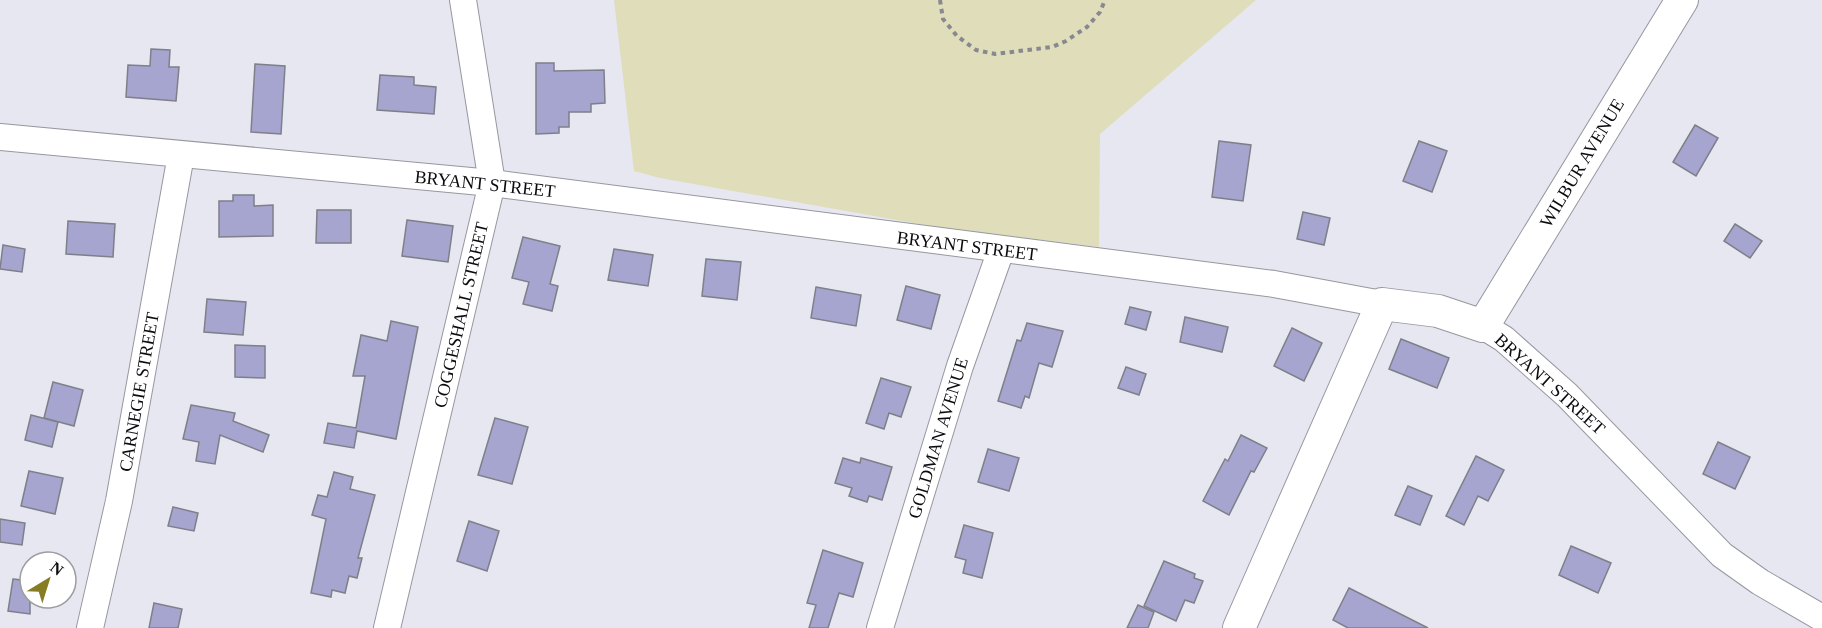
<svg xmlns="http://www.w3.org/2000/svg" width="1822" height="628" viewBox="0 0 1822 628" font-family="'Times New Roman',serif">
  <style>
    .green { fill: #dfddba }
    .building { fill: #a5a5cf; stroke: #7f7f89; stroke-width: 1.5 }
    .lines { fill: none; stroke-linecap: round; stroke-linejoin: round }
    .minor-casing { stroke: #9797a1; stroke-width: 28 }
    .tertiary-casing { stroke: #9797a1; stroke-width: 34 }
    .path { stroke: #888890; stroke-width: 4; stroke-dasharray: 4.5 4.5; stroke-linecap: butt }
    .minor { stroke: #fff; stroke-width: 26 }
    .tertiary { stroke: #fff; stroke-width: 32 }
    .labels { text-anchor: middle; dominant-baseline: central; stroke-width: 5; stroke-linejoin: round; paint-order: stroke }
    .street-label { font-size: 18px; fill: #0b0b0f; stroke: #fff }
  </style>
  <rect width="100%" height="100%" fill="#e7e7f2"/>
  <!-- green -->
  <polygon class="green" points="614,0 1256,0 1100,134 1099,247 936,227 660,178 634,171"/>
  <!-- building -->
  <g class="building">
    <polygon points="151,49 170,50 169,67 179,67 176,101 126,97 128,65 150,66"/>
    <polygon points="536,63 554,63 554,71 604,70 605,103 591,104 591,112 569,112 569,127 559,127 559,133 536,134"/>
    <polygon points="255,64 285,66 281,134 251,132"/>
    <polygon points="380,75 414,77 414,85 436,87 434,114 377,110"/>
    <polygon points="1695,125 1718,138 1696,176 1673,162"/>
    <polygon points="1219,141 1251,145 1243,201 1212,197"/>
    <polygon points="1419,141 1447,151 1432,192 1403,181"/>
    <polygon points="233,195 254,195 254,206 273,205 273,236 219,237 219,201 233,201"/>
    <polygon points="317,210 351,210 351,243 316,243"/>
    <polygon points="1303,212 1330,218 1324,245 1297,239"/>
    <polygon points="407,220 453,226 448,262 402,256"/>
    <polygon points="68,221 115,224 113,257 66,254"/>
    <polygon points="1735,224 1762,241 1750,258 1724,241"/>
    <polygon points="523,237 560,246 550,284 558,286 552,311 523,304 529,282 512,278"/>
    <polygon points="3,245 25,249 22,272 0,269"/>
    <polygon points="614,249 653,255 648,286 608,280"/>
    <polygon points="706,259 741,262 737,300 702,296"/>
    <polygon points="906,286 940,295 931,329 897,320"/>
    <polygon points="816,287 861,295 856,326 811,318"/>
    <polygon points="207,299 246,302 243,335 204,332"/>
    <polygon points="1130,307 1151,312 1146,330 1125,324"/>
    <polygon points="1185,317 1228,327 1222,352 1180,342"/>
    <polygon points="391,321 418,327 396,439 357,431 354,448 324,443 328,423 356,428 365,376 353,376 361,335 387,341"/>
    <polygon points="1027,323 1063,331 1052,367 1039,363 1029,398 1025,396 1021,408 998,401 1017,340 1021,341"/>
    <polygon points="1292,328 1322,343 1304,381 1274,366"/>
    <polygon points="1401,339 1449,358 1437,388 1389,369"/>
    <polygon points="235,345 265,346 265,378 235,377"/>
    <polygon points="1126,367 1146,374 1139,395 1118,388"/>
    <polygon points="881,378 911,387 901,417 889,413 884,429 866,423"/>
    <polygon points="53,382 83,390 74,426 44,418"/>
    <polygon points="191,405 235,413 233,421 269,435 263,452 220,435 215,464 196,461 199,442 183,439"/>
    <polygon points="31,415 58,422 52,447 25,440"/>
    <polygon points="495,418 528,427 512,484 478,475"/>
    <polygon points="1241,435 1267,448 1254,472 1251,471 1229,515 1203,501 1225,459 1228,461"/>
    <polygon points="1718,442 1750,457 1735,489 1703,474"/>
    <polygon points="988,449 1019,458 1009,491 978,482"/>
    <polygon points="1476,456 1504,470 1488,501 1478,496 1464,525 1446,516"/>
    <polygon points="843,458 860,463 861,458 892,467 882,500 869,496 867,502 849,496 852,488 835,483"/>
    <polygon points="29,471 63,478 55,514 21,506"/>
    <polygon points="334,472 353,477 350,489 375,495 358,558 362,558 357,578 349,576 345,593 332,590 331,597 311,593 326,519 312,515 318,495 327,497"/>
    <polygon points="1408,486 1432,496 1420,525 1395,515"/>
    <polygon points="173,507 198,513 194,531 168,526"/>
    <polygon points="0,519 25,523 22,545 0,542"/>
    <polygon points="469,521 499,531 487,571 457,561"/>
    <polygon points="964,525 993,533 982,578 963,573 966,560 955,557"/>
    <polygon points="1571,546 1611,563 1598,593 1559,575"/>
    <polygon points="823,550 863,563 853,597 839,593 828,628 809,628 816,605 807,603"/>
    <polygon points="1164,561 1195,574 1194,578 1203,581 1194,603 1185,600 1176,621 1144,606"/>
    <polygon points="13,579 30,581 30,614 8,611"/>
    <polygon points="1349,588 1428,628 1348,628 1333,620"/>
    <polygon points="154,603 182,609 178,628 149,628"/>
    <polygon points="1138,605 1154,612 1148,628 1127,628"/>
  </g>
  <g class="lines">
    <defs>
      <g id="minor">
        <polyline points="0,137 492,183 1274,284 1382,304"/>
        <polyline points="1483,326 1504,339 1567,395 1722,555 1760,582 1822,618"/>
        <polyline points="90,628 119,501 181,155"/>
        <polyline points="387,628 492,183 463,0"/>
        <polyline points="880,628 960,366 1001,250"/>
      </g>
      <polyline id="tertiary" points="1239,628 1382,304 1438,311 1483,326 1682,0"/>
    </defs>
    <!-- minor casing -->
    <use href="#minor" class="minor-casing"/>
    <!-- tertiary casing -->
    <use href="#tertiary" class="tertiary-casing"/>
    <!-- path -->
    <polyline class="path" points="940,0 943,19 957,36 976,50 995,54 1052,47 1066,41 1087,27 1100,12 1105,0"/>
    <!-- minor -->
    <use href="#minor" class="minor"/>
    <!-- tertiary -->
    <use href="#tertiary" class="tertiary"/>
  </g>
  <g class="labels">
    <!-- street labels -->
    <g class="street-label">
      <text transform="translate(1582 163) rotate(-59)">WILBUR AVENUE</text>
      <text transform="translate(485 184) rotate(6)">BRYANT STREET</text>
      <text transform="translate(967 246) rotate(7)">BRYANT STREET</text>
      <text transform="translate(461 315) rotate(-77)">COGGESHALL STREET</text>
      <text transform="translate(1550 384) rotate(42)">BRYANT STREET</text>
      <text transform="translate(139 392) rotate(-80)">CARNEGIE STREET</text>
      <text transform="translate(938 438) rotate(-73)">GOLDMAN AVENUE</text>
    </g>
  </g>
  <!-- north arrow -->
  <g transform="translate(48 580) rotate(38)"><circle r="28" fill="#ffffff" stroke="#9d9d9f" stroke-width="1.5"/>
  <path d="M0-4.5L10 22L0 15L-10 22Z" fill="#857c23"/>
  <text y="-9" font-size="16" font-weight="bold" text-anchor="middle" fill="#0b0b0f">N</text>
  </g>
</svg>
